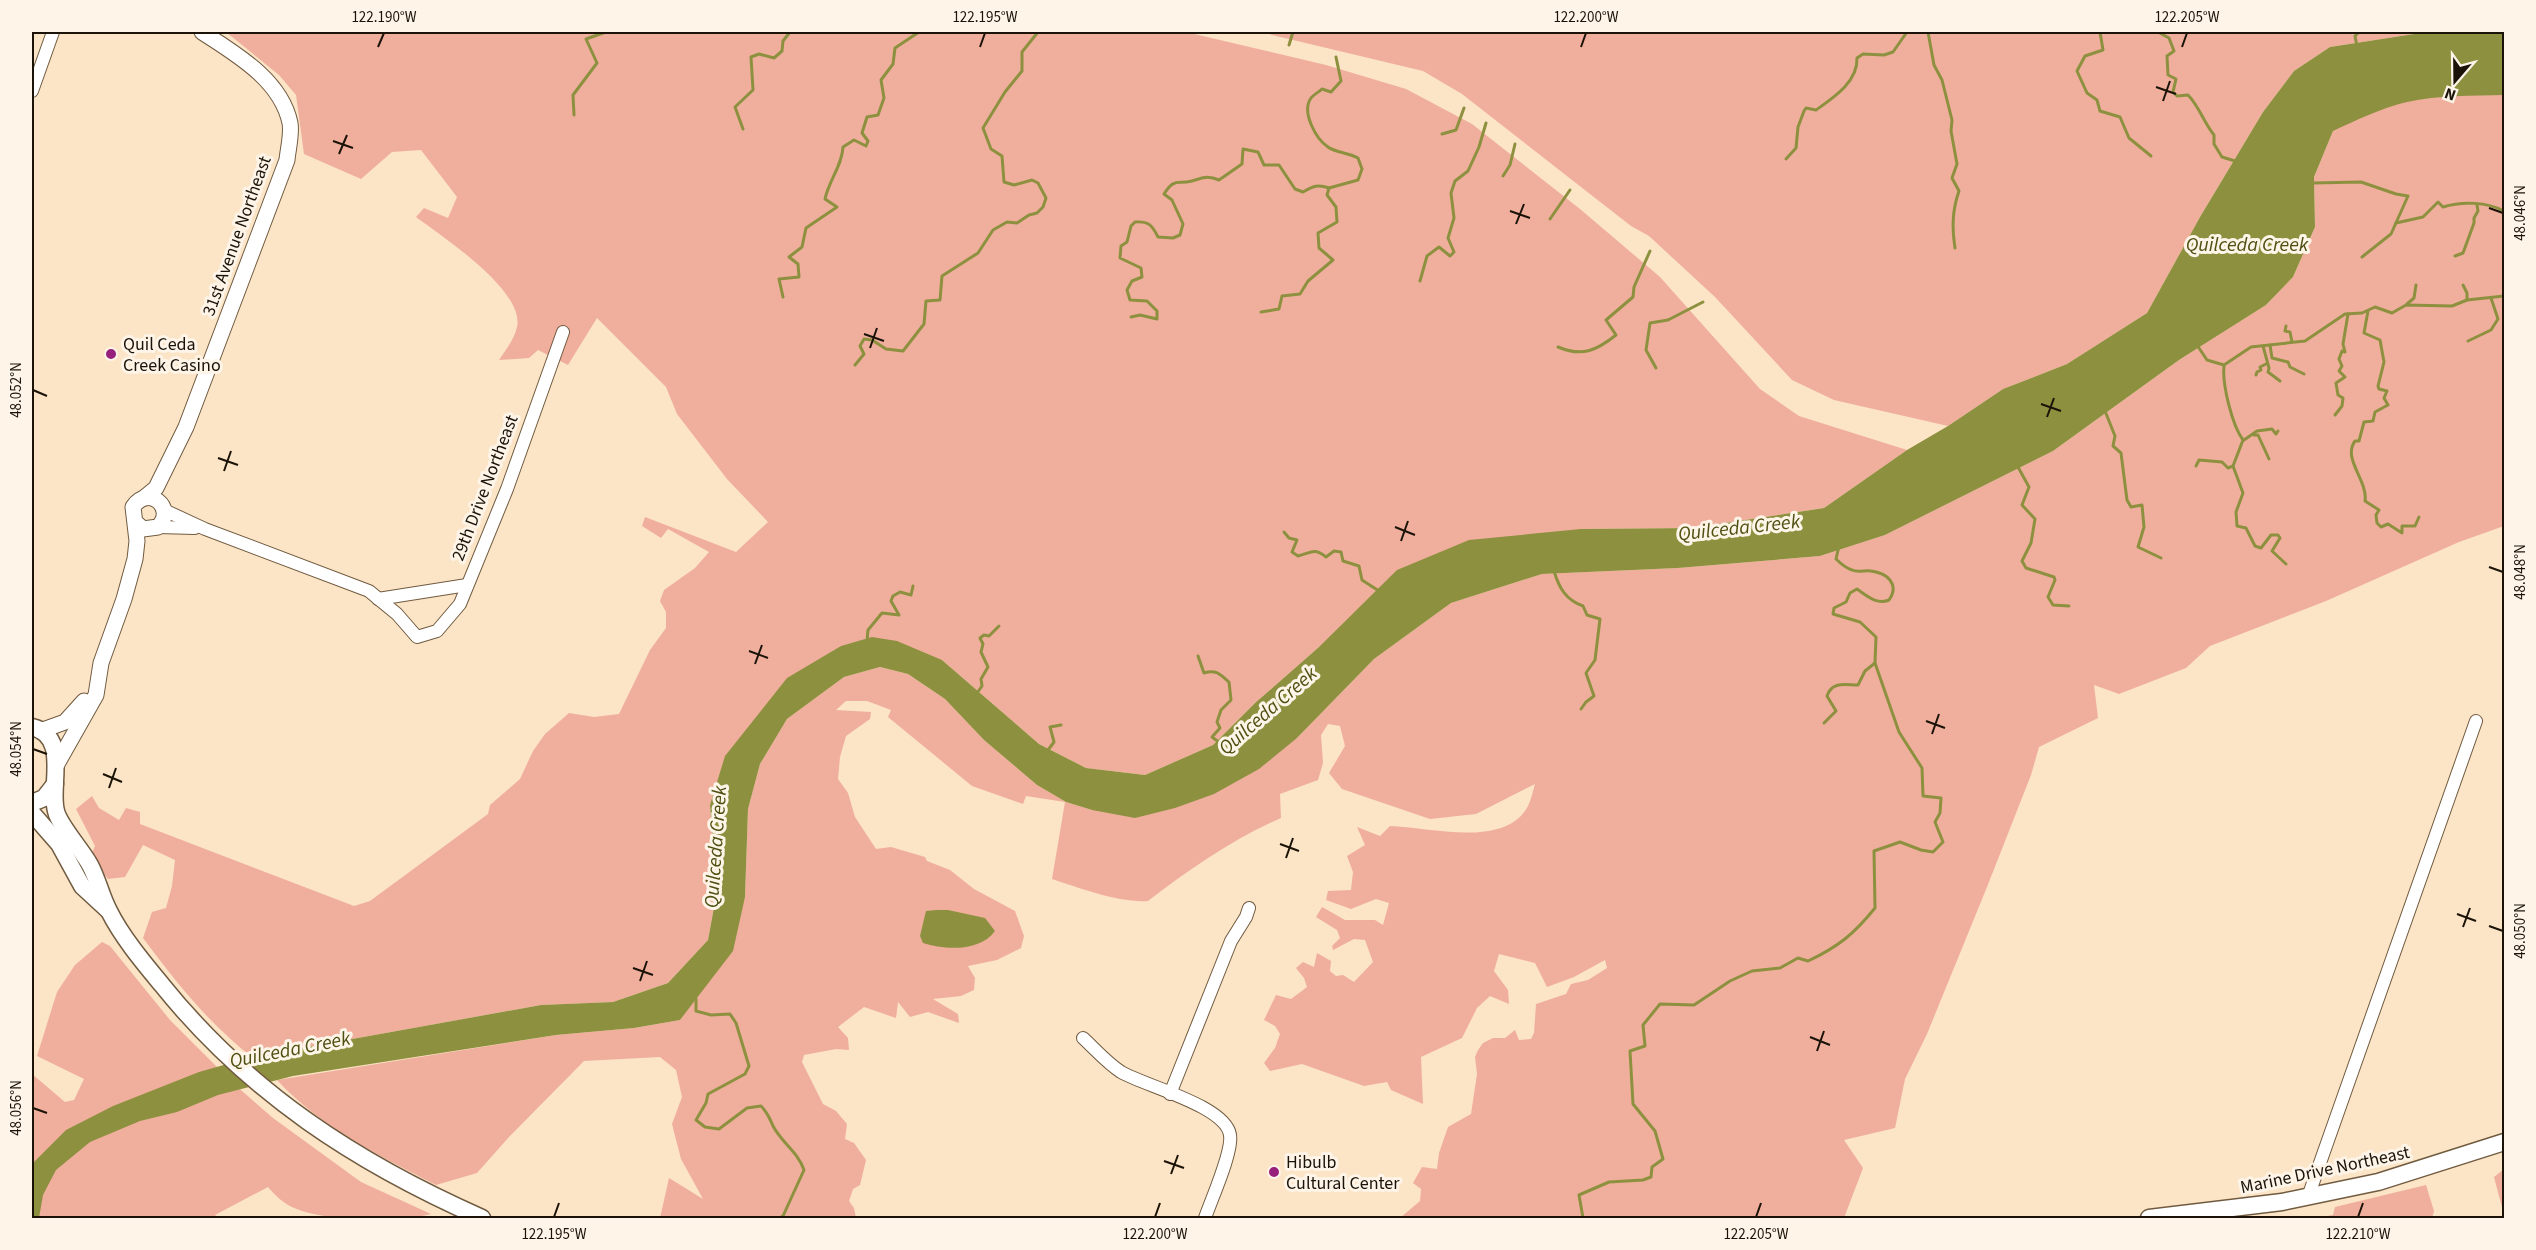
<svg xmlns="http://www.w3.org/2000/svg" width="2536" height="1250" viewBox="0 0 2536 1250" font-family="'Source Sans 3',sans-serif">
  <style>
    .green { fill: #f0af9d }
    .water { fill: #8d913f }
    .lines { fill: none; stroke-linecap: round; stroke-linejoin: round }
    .stream { stroke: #8d913f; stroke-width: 3 }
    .minor-casing { stroke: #705b40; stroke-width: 14 }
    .tertiary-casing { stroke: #705b40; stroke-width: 17 }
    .secondary-casing { stroke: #705b40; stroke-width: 19 }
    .minor { stroke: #fff; stroke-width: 12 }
    .tertiary { stroke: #fff; stroke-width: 15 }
    .secondary { stroke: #fff; stroke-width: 16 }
    .ticks { fill: none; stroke: #1b1308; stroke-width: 2 }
    .poi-dot { fill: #96207c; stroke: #fef4e8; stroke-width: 2 }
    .labels { text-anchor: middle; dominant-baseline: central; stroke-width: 6; stroke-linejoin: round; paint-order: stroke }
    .street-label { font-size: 18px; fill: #1b1308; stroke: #fef4e8 }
    .poi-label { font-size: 18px; fill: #1b1308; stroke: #fef4e8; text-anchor: start }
    .water-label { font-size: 20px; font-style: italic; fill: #4d5011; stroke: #fef4e8 }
    .neatline { fill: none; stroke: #1b1308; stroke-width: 2 }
    .ticks-label { font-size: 15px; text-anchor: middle; fill: #1b1308 }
  </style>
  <rect width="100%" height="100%" fill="#fce4c6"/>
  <!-- green -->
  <g class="green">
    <path d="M226,32H1186L1326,65L1406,89L1472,124L1580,209L1660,277L1760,389L1799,416L1907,450L1824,508L1692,528L1581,529L1319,647L1255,703L1213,745L1145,775L1086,768L1039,744L942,660L841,646L710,805L717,891L708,940L668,983L613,1002L541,1005L252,1057C209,1024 175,981 143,938L152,912L166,908L172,886L175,860L143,845L125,877L108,879L90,858L95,846L76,809L92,796L99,808L119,820L126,808L140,812V824L354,906L370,901L488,814L490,805L520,779L533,751L545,734L569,713L594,717L619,714L650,650L666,628V612L660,601L664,590L695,568L709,552L668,529L661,538L642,526L645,517L736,552L768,522L727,479L677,414L666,387L597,318L568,365L538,350L529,358L499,360C505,351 515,338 517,327C525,291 443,237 416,217L424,208L448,218L457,197L421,150L392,152L361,179L304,154L296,95L279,75Z"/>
    <polygon points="1260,32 2427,32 2330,47 2294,71 2263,112 2200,217 2147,313 2067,364 2003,389 1948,426 1834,400 1792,380 1715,297 1649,236 1631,226 1462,94 1423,71"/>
    <path d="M2504,72V526L2459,542L2326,601L2210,646L2186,668L2119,694L2094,685L2098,718L2039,747L2031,775L1987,887L1927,1034L1905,1079L1895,1128L1844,1140L1863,1168L1844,1218H1400L1420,1201L1421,1189L1413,1183L1422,1167L1437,1169L1439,1153L1448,1127L1471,1114L1477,1074L1475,1057L1478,1050L1483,1043L1493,1038H1505L1515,1030L1519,1040L1531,1039L1534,1033L1536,1004L1566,994L1571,984L1588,980L1607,968L1605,960L1574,977L1547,987L1535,963L1499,954L1494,971L1508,990L1509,1004L1490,996L1477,1008L1462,1038L1421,1057L1423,1104L1391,1090L1387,1082L1364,1086L1302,1064L1270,1071L1264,1063L1275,1048L1280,1034L1275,1026L1264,1020L1276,995L1291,999L1307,987L1304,978L1296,968L1303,962L1314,967L1317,953L1331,961L1330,971L1336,976L1343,975L1354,982L1373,962L1365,940L1354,939L1333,950L1332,946L1340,938L1337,930L1316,917L1322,907L1345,920H1375L1383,925L1389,903L1376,899L1351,909L1326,900L1328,891L1351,890L1353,872L1347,856L1365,845L1357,827L1380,836L1390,826C1429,827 1505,849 1528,806C1531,800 1533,791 1535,784L1476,814L1430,819L1342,789L1329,773L1345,746L1340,726L1328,724L1321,735L1323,763L1318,780L1280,794L1281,818C1233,839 1190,869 1148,901C1119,903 1080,888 1052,879L1065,802L1026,796L1023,804L972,786L888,717L891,710L867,701H846L836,710L871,712L870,719L846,736L840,757L838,779L848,793L855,817L876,849L891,847L925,857L927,861L950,870L974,889L1015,911L1024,936L1021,948L997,960L968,966L975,978L974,990L961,996L933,999L958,1014L959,1023L928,1012L910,1017L898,1002L896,1018L864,1007L838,1027L848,1038L849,1050L836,1049L804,1055L802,1062L823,1104L836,1111L847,1124L845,1139L854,1143L866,1160L860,1185L853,1189L849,1201L854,1208L856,1218H660L669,1178L703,1199L681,1159L672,1124L682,1097L676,1070L660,1057L584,1061L509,1137L477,1173L436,1185C381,1157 319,1126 277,1080L556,1035L634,1028L680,1020L745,897L748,809L760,764L787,719L844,677L880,667L908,674L945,699L984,740L1037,785L1066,802L1092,810L1297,738L1374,659L1451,603L1542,574L1678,568L1820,556L1885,535L2053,451L2179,360L2266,305L2293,277L2315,227L2314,177L2333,131L2356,99Z"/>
    <path d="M102,942L110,946L170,1020L234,1084L273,1118L361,1182L431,1214C398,1223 314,1223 285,1203C279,1199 273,1193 268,1187L215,1215L219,1218H32V1074L65,1102L74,1100L84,1079L37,1056L57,992L75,965Z"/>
    <polygon points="2504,1169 2504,1215 2494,1177"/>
    <polygon points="2426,1185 2434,1211 2432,1218 2316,1218 2333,1215 2335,1207"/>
  </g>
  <!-- water -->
  <g class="water">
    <path d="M2427,32H2504V95C2472,96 2439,95 2407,102C2381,108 2357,120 2333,131L2314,177L2315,227L2293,277L2266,305L2179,360L2053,451L1885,535L1820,556L1678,568L1542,574L1451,603L1374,659L1297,738L1259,769L1214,794L1175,808L1135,818L1092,810L1066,802L1037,785L984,740L945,699L908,674L880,667L844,677L787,719L760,764L748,809L745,897L733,951L680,1020L634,1028L556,1035L293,1076L218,1095L177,1112L140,1121L90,1142L56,1170L43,1195L39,1218H32V1164L66,1130L113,1106L199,1072L252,1057L541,1005L613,1002L668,983L708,940L717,891L710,805L725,756L787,678L841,646L872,637L897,641L942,660L1039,744L1086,768L1145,775L1213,745L1255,703L1319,647L1397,570L1469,540L1581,529L1692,528L1824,508L1907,450L1948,426L2003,389L2067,364L2147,313L2200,217L2263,112L2294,71L2330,47Z"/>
    <path d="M936,910H948L985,918L995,931C980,952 945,950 923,943L920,936L926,911Z"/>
  </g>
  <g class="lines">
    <!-- stream -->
    <g class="stream">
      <polyline points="1296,32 1299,32"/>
      <path d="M1928,32L1934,65L1942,80L1952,120L1951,131L1957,164L1952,178L1959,191C1952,211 1952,228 1955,248"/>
      <polyline points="2100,32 2103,50 2085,56 2077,71 2087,93 2097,100 2100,111 2120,117 2129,138 2151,156"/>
      <path d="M2158,32L2169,38L2174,51L2167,56L2168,75L2176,79L2173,92L2177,96L2188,95C2199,106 2204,123 2214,135V144L2222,157L2235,161"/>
      <polyline points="1289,45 1293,32"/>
      <polyline points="2357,46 2355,36 2359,32"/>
      <polyline points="574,115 573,95 597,63 586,39 606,32"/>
      <polyline points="743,129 735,107 753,90 751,57 759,54 774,58 782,51 783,41 790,32"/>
      <polyline points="1442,134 1456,130 1464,108"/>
      <path d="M1786,159L1796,148L1798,127L1804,111L1806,108L1816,110C1833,98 1858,82 1857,58L1863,54L1884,55L1893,52L1907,32"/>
      <polyline points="1503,176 1510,165 1515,144"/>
      <polyline points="2313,183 2361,182 2396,194 2408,196 2391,234 2362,257"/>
      <polyline points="1550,219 1570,190"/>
      <path d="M2396,223L2423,217L2438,202L2443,207C2462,201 2487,202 2504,211"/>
      <polyline points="2455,256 2463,253 2474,223 2474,218 2478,211 2477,205"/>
      <polyline points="1420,281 1427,256 1439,247 1450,256 1454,252 1448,238 1454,218 1451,193 1455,181 1468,171 1479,147 1486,123"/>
      <polyline points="2463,285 2467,293 2467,300"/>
      <path d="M783,297L779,279L799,277L798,264L789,257L802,247L806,228L837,207L825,199C829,180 842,166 843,147L854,140L866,146L868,141L862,133L867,117L878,115L884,98L881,80L893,64L895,48L919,32"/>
      <polyline points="2407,304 2414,298 2416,285"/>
      <path d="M2368,311L2364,333L2380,340L2384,362L2378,386L2379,389L2387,391L2384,398L2388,405L2375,412L2373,421L2364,422L2359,441H2355C2342,459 2368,480 2365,501L2379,510L2376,515L2377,523L2381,527L2388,524L2402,533V526H2415L2419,517"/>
      <path d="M1261,312L1279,309L1282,296L1300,294L1308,281L1333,260L1319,248L1318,233L1337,222L1336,207L1327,195L1329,188L1358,180L1362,169L1358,158C1350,153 1334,152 1328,147C1316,139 1301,112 1311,98C1313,95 1319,92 1322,89L1331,92L1341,81L1336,57"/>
      <path d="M1131,317L1140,315L1157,319V311L1147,301L1130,300L1127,290L1132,281L1142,277L1141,268L1120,258L1121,246L1127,242L1131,226L1135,222C1149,221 1152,225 1158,237L1173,238L1180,235L1183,224L1172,200L1164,194C1175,177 1177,185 1192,181C1203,178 1207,175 1219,180L1242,164L1243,149L1258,152L1264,165H1279L1295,189L1303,192C1313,186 1318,184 1329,188"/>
      <polyline points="2286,326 2285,331 2290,332 2292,342"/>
      <polyline points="2468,341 2491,330 2498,319 2491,298"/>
      <polyline points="2197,345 2207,360 2224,365 2251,347 2305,341 2345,314 2362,313 2375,307 2392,313 2406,305 2452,306 2467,300 2504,296"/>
      <polyline points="2270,345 2272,358 2288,362 2290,367 2304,374"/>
      <polyline points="2263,346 2269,368 2268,372 2280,381"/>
      <path d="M1558,347C1582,357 1596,351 1616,335L1606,320L1633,297L1634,287L1650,251"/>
      <polyline points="855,365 864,354 860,346 864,339 872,340 886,349 903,351 924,324 926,301 940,300 942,276 978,253 993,230 1007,222 1017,223 1029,215 1037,213 1043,207 1046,198 1038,183 1032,180 1014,185 1004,182 1002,156 991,149 983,128 1005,92 1022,71 1022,52 1038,32"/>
      <path d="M2224,366C2222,384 2232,425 2243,440L2233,466L2243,493L2236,512L2237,526L2246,528L2255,546L2261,548L2271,535H2278L2280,538L2272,551L2286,564"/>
      <polyline points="1656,368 1646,350 1650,323 1668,320 1703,302"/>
      <polyline points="2256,375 2257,372 2261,370 2260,367 2266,364"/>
      <polyline points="2105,411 2115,436 2113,446 2121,453 2127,500 2131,507 2142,505 2144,527 2138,547 2161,558"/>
      <polyline points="2335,415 2342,406 2343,398 2338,395 2336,383 2345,377 2339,371 2342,366 2339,359 2342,351 2345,352 2343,344 2348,314"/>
      <polyline points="2254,435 2258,435 2269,459"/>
      <polyline points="2244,440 2257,431 2272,429 2276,434 2278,431"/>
      <polyline points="2196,466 2199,460 2222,462 2228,468 2233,466"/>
      <polyline points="2018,467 2029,487 2022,505 2035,519 2031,543 2022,561 2026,568 2054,577 2055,580 2048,597 2053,605 2069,606"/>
      <path d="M1284,532L1289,538L1297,540L1292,552L1298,556C1311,553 1314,547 1326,557L1334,551L1341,552L1343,561L1359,566L1362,580L1379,591"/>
      <path d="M1554,571C1559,588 1566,600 1583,606L1587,615L1600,619L1595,660L1586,673L1594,696L1586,702L1581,709"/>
      <polyline points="867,641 868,630 882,613 899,615 891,601 893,596 900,592 911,595 913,586"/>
      <path d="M1198,656L1204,673C1216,669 1220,674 1229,682L1231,700L1221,710L1217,722L1220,728L1212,737L1220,743"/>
      <polyline points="977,693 982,686 981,679 988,667 981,652 983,644 980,638 984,635 989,636 999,626"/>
      <path d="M1824,723L1836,711L1827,696C1832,681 1845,685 1858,685L1865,671L1875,663"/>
      <polyline points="1048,750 1054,742 1050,727 1061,725"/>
      <path d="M696,999V1011L711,1015L730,1014L736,1023L749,1066L745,1074L708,1094L706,1103L696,1120L705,1127L719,1129L747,1108L761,1106C768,1113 769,1117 773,1126C782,1143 798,1152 804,1170L783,1216L779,1218"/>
      <path d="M1583,1218L1579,1195L1609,1182L1643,1180L1651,1177L1652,1167L1663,1159L1655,1131L1633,1104L1630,1051L1645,1046L1643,1025L1660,1004L1694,1005L1730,981L1752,971L1780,968L1798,958L1808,961C1838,947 1854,934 1875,908L1874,851L1900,842L1921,850L1933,852L1943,842L1935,822L1940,813L1941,798L1923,796L1922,768L1899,732L1875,663L1876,637L1860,622L1833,614L1834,608L1846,602L1850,593L1857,589C1867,596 1877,605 1889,600C1900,584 1887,573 1871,571C1865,570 1858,573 1852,570C1846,568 1840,563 1836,559L1839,546"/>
    </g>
    <defs>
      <g id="minor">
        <polyline points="32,91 53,32"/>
        <polyline points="164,510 205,529 369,591 397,614 417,637 437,631 460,604 507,489 563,332"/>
        <polyline points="158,527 195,528"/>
        <polyline points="378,599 467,585"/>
        <path d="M1083,1038C1095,1049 1107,1063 1121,1072C1145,1086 1226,1106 1230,1135C1233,1152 1211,1200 1205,1218"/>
        <polyline points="1170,1094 1231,941 1246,917 1249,908"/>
        <polyline points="2308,1197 2476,721"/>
      </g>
      <g id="tertiary">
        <path d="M145,497L156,488L186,427L287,160C288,149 292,134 290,123C281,80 236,54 202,32"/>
        <polyline points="40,731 65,722 84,701"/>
        <path d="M57,764L96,695L101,663L124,599L135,559L137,541L133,507C148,484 177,508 158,527L143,529L135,522"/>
      </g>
      <g id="secondary">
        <path d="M32,727C70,736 49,786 56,811C59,825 82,850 90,865C98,880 101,896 109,911C122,937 143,962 162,985C249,1093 357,1163 482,1218"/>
        <polyline points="32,803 44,798 55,784"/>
        <polyline points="32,813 59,844 82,886 108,910"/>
        <polyline points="2149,1218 2282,1202 2378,1182 2504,1142"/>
      </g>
    </defs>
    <!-- minor casing -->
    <use href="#minor" class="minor-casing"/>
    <!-- tertiary casing -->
    <use href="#tertiary" class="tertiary-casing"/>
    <!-- secondary casing -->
    <use href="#secondary" class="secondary-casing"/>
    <!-- minor -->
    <use href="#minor" class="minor"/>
    <!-- tertiary -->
    <use href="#tertiary" class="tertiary"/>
    <!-- secondary -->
    <use href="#secondary" class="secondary"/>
  </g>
  <!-- ticks -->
  <path class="ticks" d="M378,47L384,33M980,47L985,33M1581,47L1586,33M2182,47L2187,33M2156,87L2176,94M2163,101L2170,81M333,141L353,148M339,154L347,135M2489,208L2503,213M1510,211L1530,218M1516,224L1524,204M864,334L884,341M870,348L877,328M33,390L47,396M2041,404L2061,411M2047,417L2054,398M218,458L238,465M224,471L231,451M1395,527L1415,535M1401,541L1408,521M2489,567L2503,572M749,651L768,658M755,664L762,645M1926,721L1945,728M1932,734L1939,714M33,749L47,754M103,774L122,782M109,788L116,768M1280,844L1299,851M1286,858L1293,838M2457,914L2476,921M2489,926L2503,931M2463,927L2470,908M633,968L653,975M640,981L647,961M1810,1037L1830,1045M1817,1051L1824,1031M33,1108L47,1113M1164,1161L1184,1168M1171,1174L1178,1155M554,1217L559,1203M1155,1217L1160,1203M1756,1217L1761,1203M2358,1217L2363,1203"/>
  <!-- markers -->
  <g class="poi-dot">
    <circle cx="111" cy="354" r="6"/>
    <circle cx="1274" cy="1172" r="6"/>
  </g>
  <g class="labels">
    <!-- street labels -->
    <g class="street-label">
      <text transform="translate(237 236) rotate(-70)">31st Avenue Northeast</text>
      <text transform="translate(485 488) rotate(-69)">29th Drive Northeast</text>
      <text transform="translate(2325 1170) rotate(-12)">Marine Drive Northeast</text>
    </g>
    <!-- poi labels -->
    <g class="poi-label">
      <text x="123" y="344">Quil Ceda<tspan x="123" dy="21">Creek Casino</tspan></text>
      <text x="1286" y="1162">Hibulb<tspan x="1286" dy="21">Cultural Center</tspan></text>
    </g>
    <!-- water labels -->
    <g class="water-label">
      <text x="2247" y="245">Quilceda Creek</text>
      <text transform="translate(1739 528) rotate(-6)">Quilceda Creek</text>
      <text transform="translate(1268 711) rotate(-41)">Quilceda Creek</text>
      <text transform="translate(716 847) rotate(-86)">Quilceda Creek</text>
      <text transform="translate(290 1050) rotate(-11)">Quilceda Creek</text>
    </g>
  </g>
  <!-- border -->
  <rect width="2536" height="1250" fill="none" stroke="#fef4e8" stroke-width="66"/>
  <!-- north arrow -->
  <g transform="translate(2455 81) rotate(200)" stroke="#fef4e8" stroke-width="4.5" paint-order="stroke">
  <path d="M0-4.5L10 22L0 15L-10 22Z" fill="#1b1308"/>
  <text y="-9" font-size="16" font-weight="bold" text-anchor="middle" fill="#1b1308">N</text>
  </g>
  <rect x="33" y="33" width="2470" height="1184" class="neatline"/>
  <g class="ticks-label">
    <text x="384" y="22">122.190°W</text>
    <text x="985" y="22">122.195°W</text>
    <text x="1586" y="22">122.200°W</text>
    <text x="2187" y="22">122.205°W</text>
    <text transform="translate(2520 213) rotate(-90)" y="5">48.046°N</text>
    <text transform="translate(16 390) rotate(-90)" y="5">48.052°N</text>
    <text transform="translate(2520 572) rotate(-90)" y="5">48.048°N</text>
    <text transform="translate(16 749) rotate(-90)" y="5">48.054°N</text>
    <text transform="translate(2520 931) rotate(-90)" y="5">48.050°N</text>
    <text transform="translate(16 1108) rotate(-90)" y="5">48.056°N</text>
    <text x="554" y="1239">122.195°W</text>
    <text x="1155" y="1239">122.200°W</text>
    <text x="1756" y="1239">122.205°W</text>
    <text x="2358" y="1239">122.210°W</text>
  </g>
</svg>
